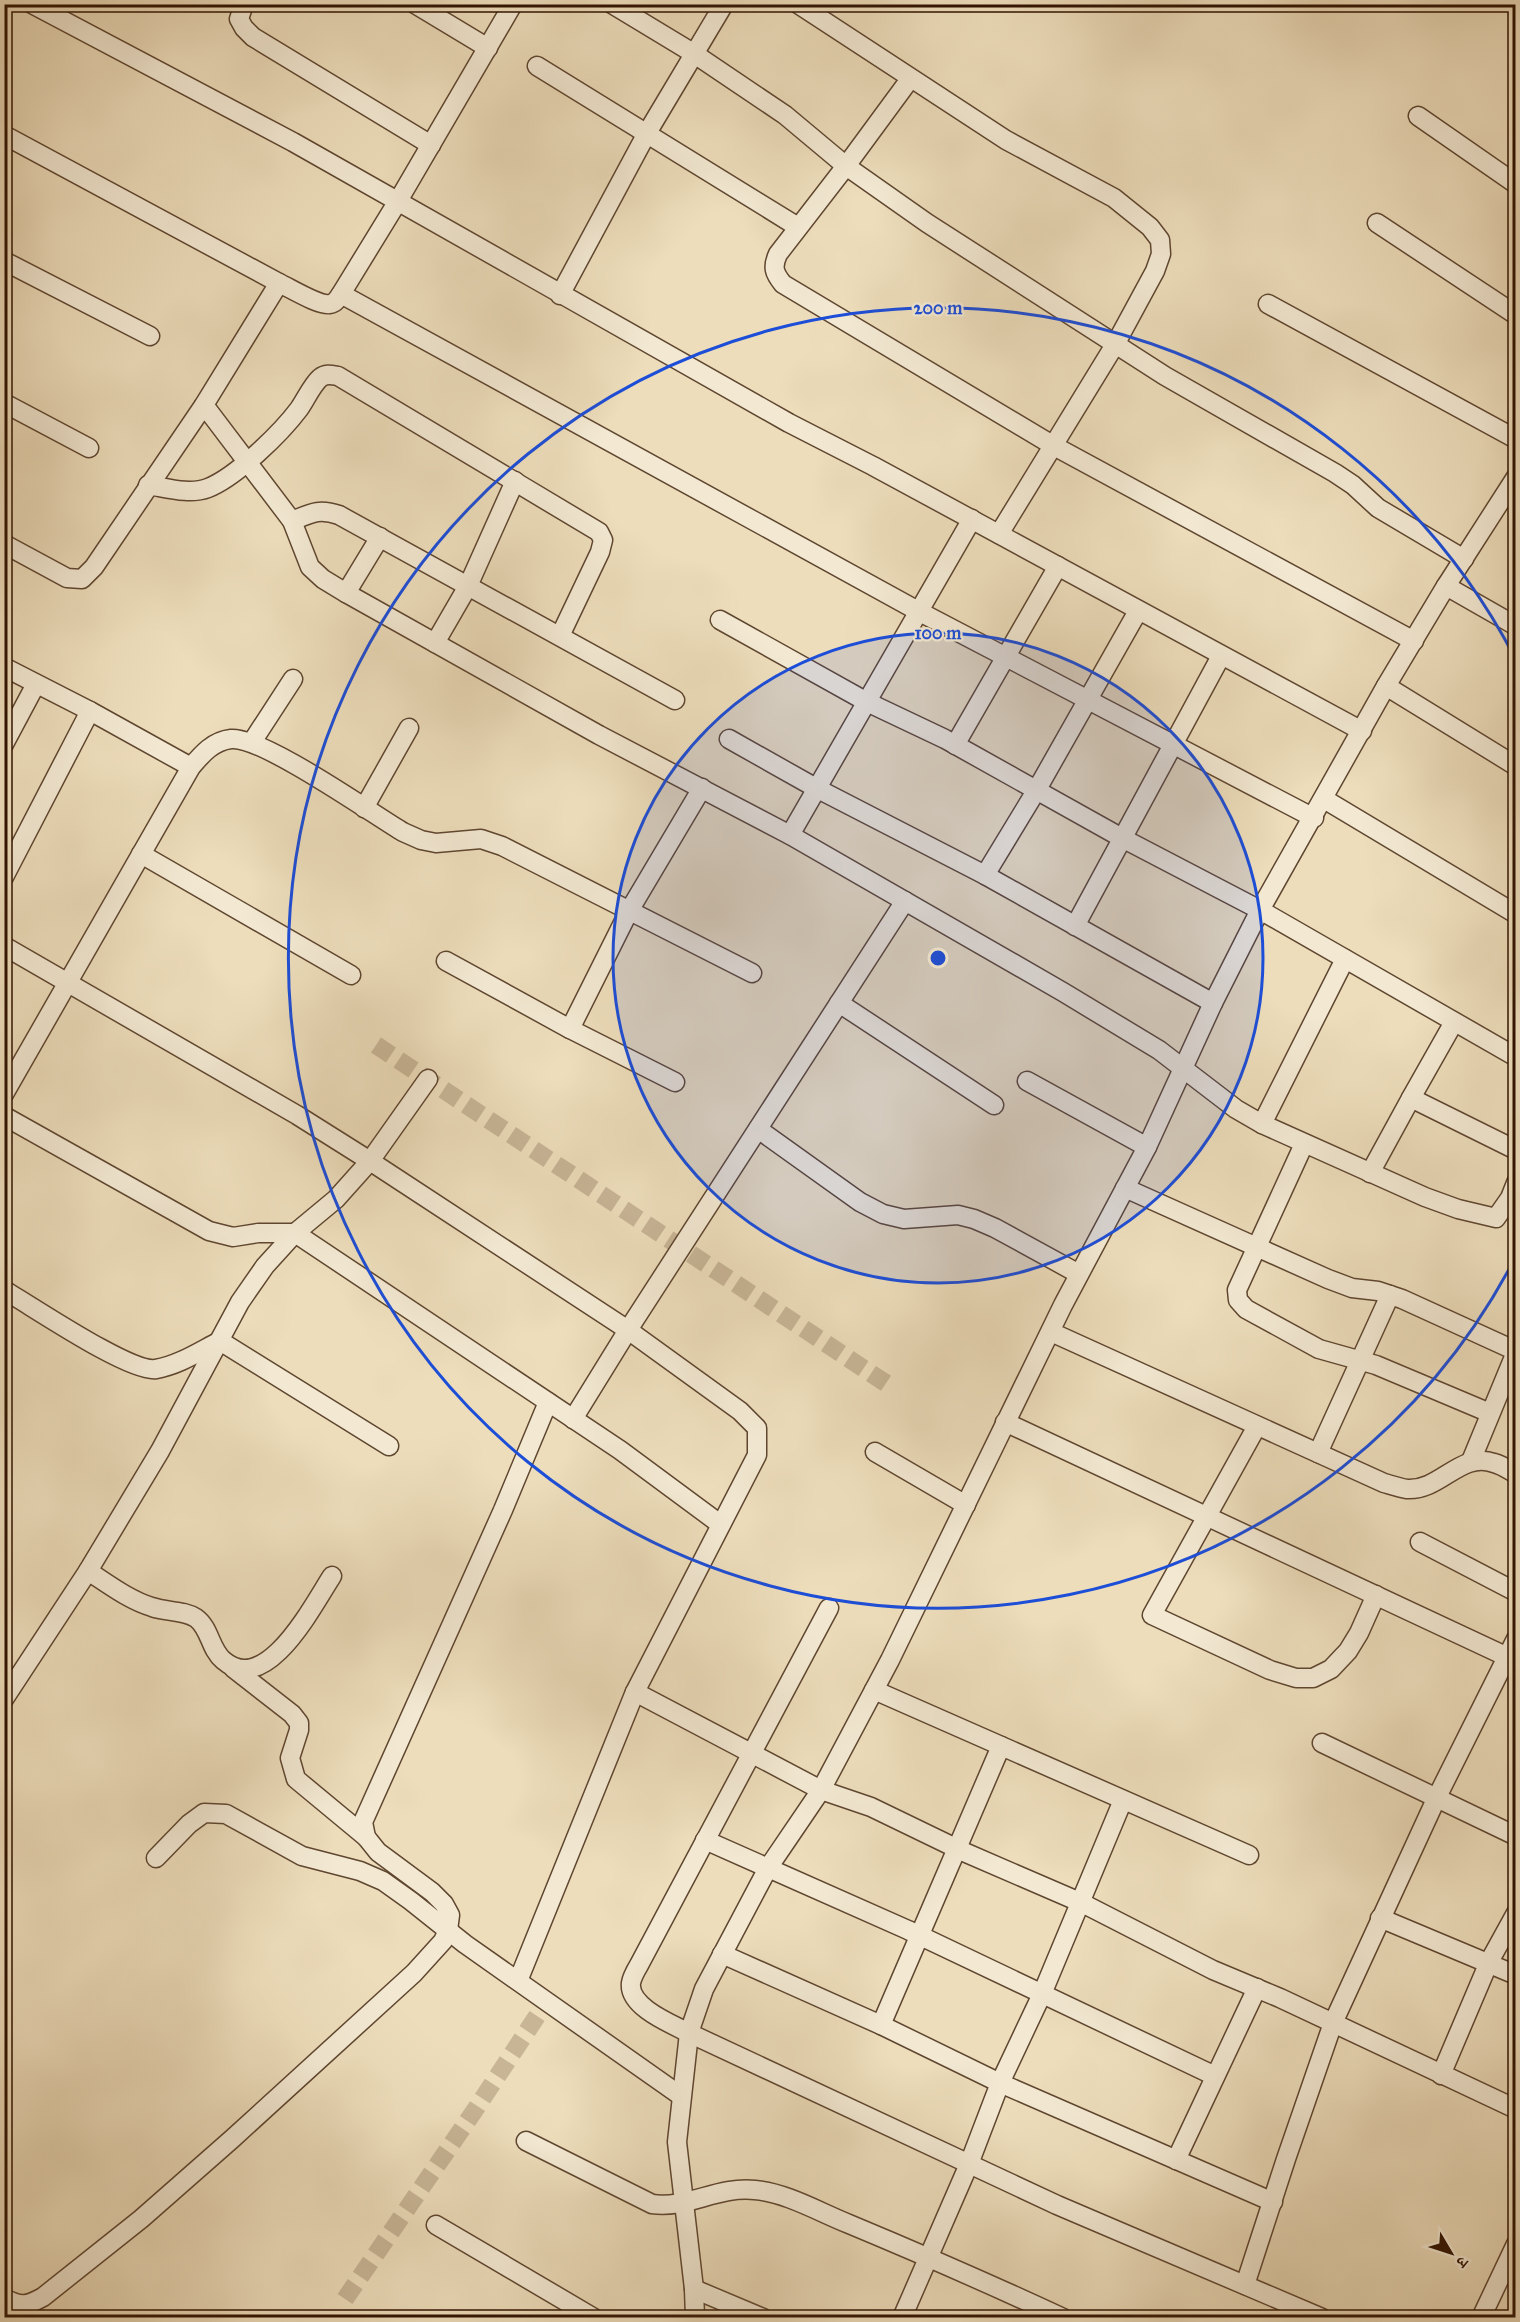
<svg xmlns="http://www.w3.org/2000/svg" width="1520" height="2322" viewBox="0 0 1520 2322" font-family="'IM FELL Great Primer','Noto Serif Devanagari',serif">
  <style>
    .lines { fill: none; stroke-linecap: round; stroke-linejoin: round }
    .street-tunnel { stroke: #c7b596; stroke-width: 18; stroke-dasharray: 18 9; stroke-linecap: butt }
    .street-casing { stroke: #5f4630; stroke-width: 21 }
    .street { stroke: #f3e9d3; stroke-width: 18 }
    .ring { fill: none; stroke: #1d4ed8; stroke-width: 3 }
    .centre { fill: #1d4ed8; stroke: #f3e9d3; stroke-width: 3 }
    .ring-label { font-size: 18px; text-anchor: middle; font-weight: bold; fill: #1d4ed8; stroke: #f3e9d3; stroke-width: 4.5; stroke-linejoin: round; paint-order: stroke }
  </style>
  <rect width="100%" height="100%" fill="#edddbb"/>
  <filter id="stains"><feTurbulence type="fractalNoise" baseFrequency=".00333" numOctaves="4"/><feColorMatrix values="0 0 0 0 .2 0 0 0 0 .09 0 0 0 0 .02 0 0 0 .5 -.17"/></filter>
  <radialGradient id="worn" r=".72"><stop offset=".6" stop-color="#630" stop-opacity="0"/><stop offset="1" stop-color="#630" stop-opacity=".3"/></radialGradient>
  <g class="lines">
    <!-- street-tunnel -->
    <g class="street-tunnel">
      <polyline points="376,1045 890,1386"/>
      <polyline points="345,2299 477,2107 547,2001"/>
    </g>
    <defs>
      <g id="street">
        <polyline points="32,4 293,142 789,423 873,466 1362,731"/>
        <polyline points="244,4 239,19 244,28 253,37 431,145"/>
        <polyline points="415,4 488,48"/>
        <polyline points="612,4 693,53 785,115 846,166 927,223 1165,376 1335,473 1353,485 1378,508 1464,559"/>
        <polyline points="798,4 1006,140 1114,198 1150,227 1160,240 1161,254 1155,271 1116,343 999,534"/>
        <polyline points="537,66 798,227"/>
        <path d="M910,79L846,166L778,254C772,267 774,273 783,284L1054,446L1414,641"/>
        <polyline points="1418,116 1516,184"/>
        <path d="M4,135L279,283C290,288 319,306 330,304C336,303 338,298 341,294L398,201L513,4"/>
        <polyline points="1377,223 1516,315"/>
        <polyline points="4,261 150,336"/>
        <polyline points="341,294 918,611 1314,818"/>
        <polyline points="560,295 647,133 724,4"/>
        <polyline points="1268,304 1516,439"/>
        <polyline points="4,403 89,448"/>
        <polyline points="204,405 292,521 310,567 323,579 346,593 599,735 790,835 1063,992 1159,1050 1236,1109 1262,1124 1425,1197 1458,1209 1496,1218 1510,1198 1516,1183"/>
        <path d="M148,485C167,488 190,495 208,488C236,477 281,433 299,409C306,399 312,385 320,378C326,373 332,375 338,376L599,532L603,540L600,552L560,636"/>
        <path d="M292,521C311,513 319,508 339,515L675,700"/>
        <polyline points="4,544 67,578 82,579 94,567 204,405 279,283"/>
        <polyline points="1446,586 1516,626"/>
        <polyline points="346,593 380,537"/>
        <polyline points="720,620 867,702 945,739 1122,838 1260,910 1516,1057"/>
        <polyline points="435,643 468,586 515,481"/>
        <polyline points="4,667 90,711 191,767"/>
        <polyline points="1386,686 1516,766"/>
        <polyline points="729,739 816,788 985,875 1213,1003"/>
        <polyline points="252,742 293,679"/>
        <polyline points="4,744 36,684"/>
        <polyline points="955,745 1058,566"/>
        <polyline points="1324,799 1516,914"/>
        <polyline points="364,808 409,728"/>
        <polyline points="790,835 972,519"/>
        <polyline points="141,854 351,975"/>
        <polyline points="985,875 1036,791 1138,611"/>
        <polyline points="4,877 90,711"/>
        <polyline points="1075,926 1221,656"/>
        <polyline points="4,946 297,1115 370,1161 628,1330 740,1411 757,1428 757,1455 635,1692 518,1981"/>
        <polyline points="446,961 570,1029 675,1082"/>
        <polyline points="839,1003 994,1105"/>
        <polyline points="570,1029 629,911 702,788"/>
        <polyline points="1027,1081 1147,1147"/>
        <path d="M4,1094L191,767C202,754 213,741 231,739C262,736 371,813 403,832L421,840L436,843L481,839L502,846L752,973"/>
        <polyline points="1411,1098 1454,1022"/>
        <polyline points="4,1116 209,1231 233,1237 258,1233 295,1233 620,1450 720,1524"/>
        <polyline points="1262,1124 1345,959"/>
        <polyline points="758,1129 860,1202 883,1214 904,1219 958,1215 974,1219 995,1228 1079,1274"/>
        <polyline points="1304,1144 1237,1290 1238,1300 1246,1309 1319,1349 1376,1365 1490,1413"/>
        <polyline points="1370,1173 1411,1098 1516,1150"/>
        <polyline points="1125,1188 1328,1279 1352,1288 1378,1291 1402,1299 1516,1351"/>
        <path d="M4,1290C32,1306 130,1373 156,1369C179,1365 200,1351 220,1341L389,1446"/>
        <path d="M1051,1332L1384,1483C1391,1485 1400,1488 1407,1489C1441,1491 1460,1451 1494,1463C1502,1465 1509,1470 1516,1474"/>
        <polyline points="573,1419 628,1330 905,901"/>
        <polyline points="1005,1422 1516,1661"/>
        <polyline points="1257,1426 1152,1615 1270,1670 1296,1678 1313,1678 1331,1669 1348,1651 1359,1633 1376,1595"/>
        <polyline points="875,1452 966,1505"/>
        <polyline points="1318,1453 1390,1295"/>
        <polyline points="1471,1461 1516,1352"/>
        <polyline points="1420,1542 1516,1592"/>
        <path d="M88,1571C108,1584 129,1600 152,1607C166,1612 184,1610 196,1618C210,1628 210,1649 223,1660C266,1698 313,1605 332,1576"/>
        <path d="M829,1608L639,1965C636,1970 632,1977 631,1983C628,2007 672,2024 689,2033L1057,2205L1322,2318"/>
        <polyline points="233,1668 292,1714 299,1723 299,1730 290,1758 296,1779 366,1837"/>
        <polyline points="874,1690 1249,1855"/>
        <polyline points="635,1692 821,1790 871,1807 964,1852 1082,1903 1213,1970 1280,1998 1516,2109"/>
        <polyline points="4,1699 88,1571 160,1451 240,1302 265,1266 295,1233 336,1199 370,1161 428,1079"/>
        <polyline points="1322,1743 1516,1836"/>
        <polyline points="705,1840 908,1930 1215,2076"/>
        <polyline points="156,1858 189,1824 204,1813 226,1814 302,1856 360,1871 383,1881 411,1901 465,1944 681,2096"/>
        <polyline points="1380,1918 1516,1975"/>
        <polyline points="722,1954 881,2025 1000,2083 1273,2202"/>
        <polyline points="881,2025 1001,1746"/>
        <polyline points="1441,2075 1489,1962 1516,1913"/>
        <path d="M526,2141L652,2204C688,2209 717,2186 755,2190C787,2193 819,2212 849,2224C921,2254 992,2285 1063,2318"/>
        <polyline points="1176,2160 1257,1988"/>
        <polyline points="436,2225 594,2318"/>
        <polyline points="1245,2285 1286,2159 1333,2023 1437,1797 1516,1639"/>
        <polyline points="694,2289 763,2318"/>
        <path d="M4,2298C21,2307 27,2306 43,2297L141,2219L232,2139L414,1973L443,1941L448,1930L450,1915L444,1904L432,1892L378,1852L366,1837L363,1822L503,1510L548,1402"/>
        <polyline points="695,2318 694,2289 677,2142 689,2033 704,1989 768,1868 821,1790 890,1660 1063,1305 1147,1147 1213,1003 1260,910 1386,686 1446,586 1516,477"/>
        <polyline points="902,2318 969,2164 1000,2083 1042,1994 1123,1800"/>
        <polyline points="1481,2318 1516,2244"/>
      </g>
    </defs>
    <!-- street casing -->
    <use href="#street" class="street-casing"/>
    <!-- street -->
    <use href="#street" class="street"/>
  </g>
  <!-- distance rings -->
  <circle cx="938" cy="958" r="325" fill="#1d4ed8" fill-opacity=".12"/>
  <g class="ring">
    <circle cx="938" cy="958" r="325"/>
    <path d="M1515 1258A650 650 0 1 1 1515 658"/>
  </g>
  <circle cx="938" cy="958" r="9" class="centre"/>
  <g class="ring-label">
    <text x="938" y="314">200 m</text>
    <text x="938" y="639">100 m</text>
  </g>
  <!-- margin -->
  <rect width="1520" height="2322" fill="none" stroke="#edddbb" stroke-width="24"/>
  <rect x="6" y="6" width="1508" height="2310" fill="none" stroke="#301302" stroke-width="3"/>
  <rect x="12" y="12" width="1496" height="2298" fill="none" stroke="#301302" stroke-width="1.5"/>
  <!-- north arrow -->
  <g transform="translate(1451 2253) rotate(129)" stroke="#f3e9d3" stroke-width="4.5" paint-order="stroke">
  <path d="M0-4.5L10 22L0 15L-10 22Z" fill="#301302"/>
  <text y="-9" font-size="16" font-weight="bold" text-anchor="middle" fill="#301302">उ</text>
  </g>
  <rect width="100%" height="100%" filter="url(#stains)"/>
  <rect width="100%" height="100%" fill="url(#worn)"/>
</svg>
